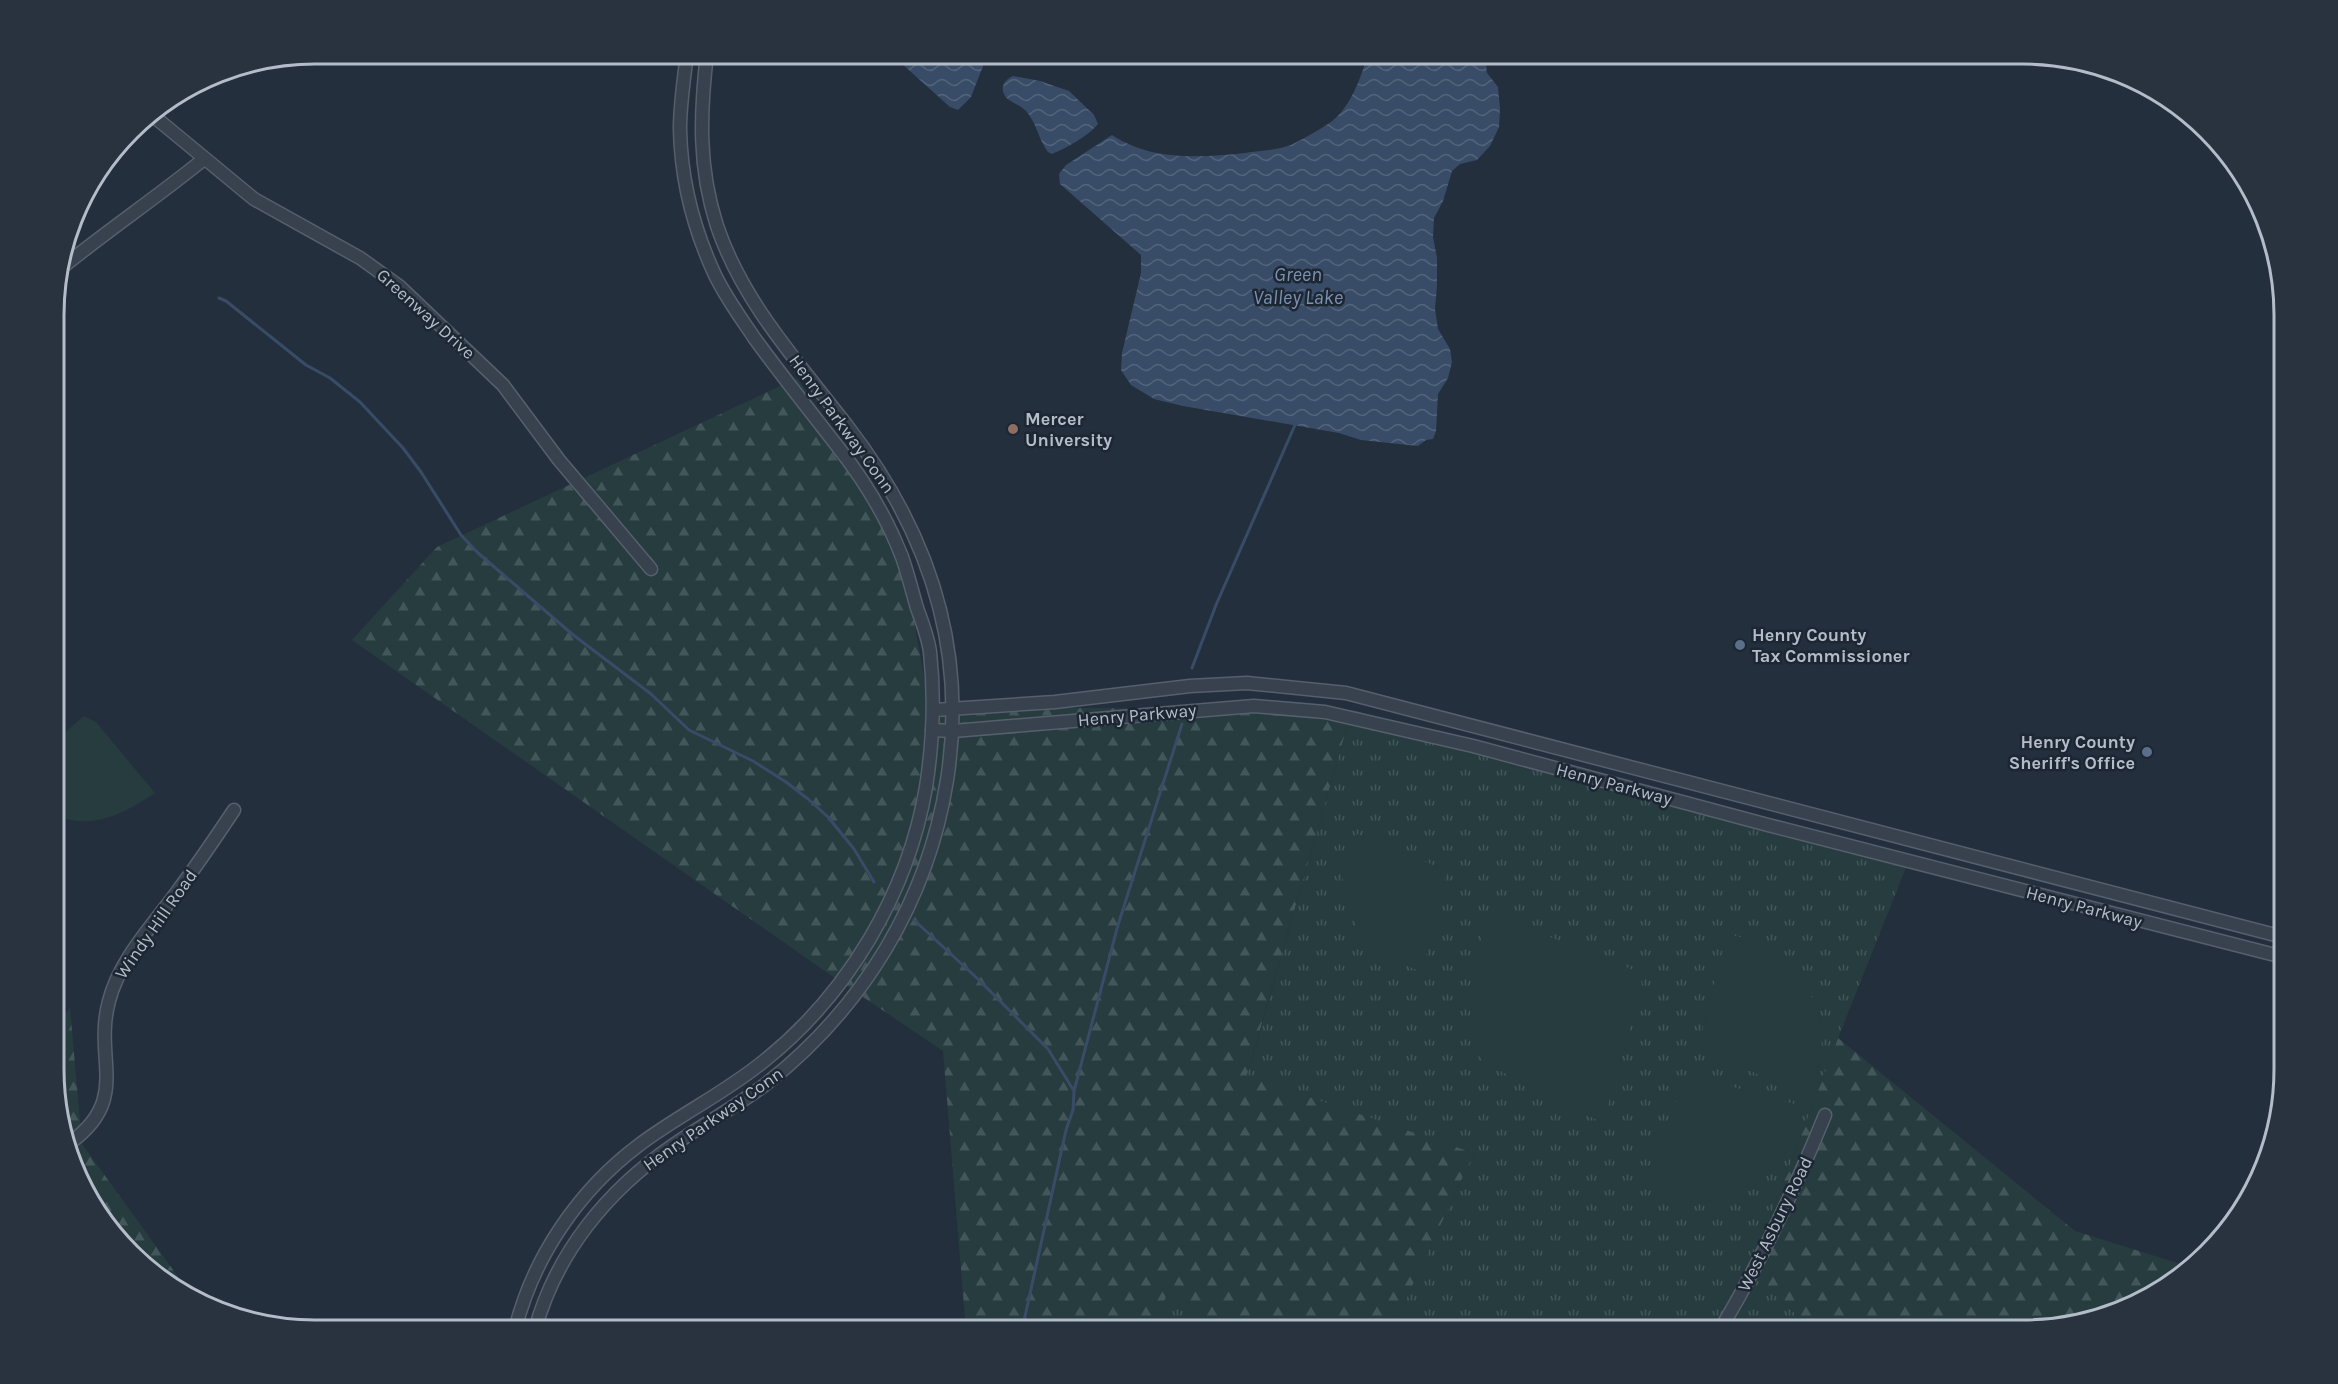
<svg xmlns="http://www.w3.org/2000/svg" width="2338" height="1384" viewBox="0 0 2338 1384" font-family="Karla,sans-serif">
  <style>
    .forest { fill: url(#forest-firs) }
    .park { fill: url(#park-tufts) }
    .pitch { fill: #263c3f }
    .water { fill: url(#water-waves) }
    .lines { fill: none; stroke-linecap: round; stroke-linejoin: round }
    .stream { stroke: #394c67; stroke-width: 3 }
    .minor-casing { stroke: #565f6c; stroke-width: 15 }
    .minor { stroke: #38414e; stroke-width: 12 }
    .education-dot { fill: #8d6e63; stroke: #1d2633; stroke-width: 2 }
    .service-dot { fill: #5c6f8a; stroke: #1d2633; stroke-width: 2 }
    .labels { text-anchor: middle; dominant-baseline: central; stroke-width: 5; stroke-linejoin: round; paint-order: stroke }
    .street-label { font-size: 18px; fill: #b4bcc9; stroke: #1d2633 }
    .poi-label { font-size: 18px; font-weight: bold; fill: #b4bcc9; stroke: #1d2633; text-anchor: start }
    .water-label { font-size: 20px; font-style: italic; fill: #7c92b1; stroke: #1d2633 }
    .rim { fill: none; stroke: #b4bcc9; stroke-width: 3 }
  </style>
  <defs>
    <pattern id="forest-firs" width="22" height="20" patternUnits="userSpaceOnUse" patternTransform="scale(1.5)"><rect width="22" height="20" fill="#263c3f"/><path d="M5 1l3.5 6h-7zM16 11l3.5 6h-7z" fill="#435659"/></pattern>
    <pattern id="park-tufts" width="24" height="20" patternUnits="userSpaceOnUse" patternTransform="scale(1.5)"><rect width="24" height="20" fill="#263c3f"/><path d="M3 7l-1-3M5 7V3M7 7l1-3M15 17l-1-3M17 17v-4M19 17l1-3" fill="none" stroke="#435659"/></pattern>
    <pattern id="water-waves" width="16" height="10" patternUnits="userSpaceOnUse" patternTransform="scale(1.5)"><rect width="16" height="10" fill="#394c67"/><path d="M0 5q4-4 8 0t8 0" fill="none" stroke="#53647b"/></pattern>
  </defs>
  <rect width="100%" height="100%" fill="#242f3e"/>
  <!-- forest -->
  <g class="forest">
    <polygon points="797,378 895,521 930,707 1352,710 1247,1075 1474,1153 1392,1330 1221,1330 1170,1288 1152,1330 966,1330 943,1051 829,974 352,640 437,547"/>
    <polygon points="70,1008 82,1144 184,1285 186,1296 98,1213 56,1102 56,1024"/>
    <polygon points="1838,1038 2075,1231 2190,1267 2154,1295 2039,1329 1814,1330 1749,1272"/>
  </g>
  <!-- park -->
  <g class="park">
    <polygon points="1352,710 1909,860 1838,1038 1749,1272 1814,1330 1392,1330 1474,1153 1247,1076"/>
    <polygon points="1170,1288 1221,1330 1152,1330"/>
  </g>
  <!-- pitch -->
  <g class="pitch">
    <path d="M84,716L96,722L155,793C123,814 94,830 56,816V740Z"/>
    <polygon points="1357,834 1443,869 1445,882 1422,972 1386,957 1364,939 1346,906 1342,872"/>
    <polygon points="1489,913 1636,971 1642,984 1603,1123 1485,1063 1472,1048 1469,1026 1475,960"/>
    <path d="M1727,934C1737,937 1749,938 1759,943C1769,948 1779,958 1788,966C1829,1005 1828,1046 1809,1097L1704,1050L1700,1040Z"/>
    <path d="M1693,1076L1805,1107C1798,1127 1792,1144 1779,1161C1760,1188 1702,1209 1670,1199C1661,1196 1651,1189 1641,1185L1685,1083Z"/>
  </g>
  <!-- water -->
  <g class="water">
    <polygon points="891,54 978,54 983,61 983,66 971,97 958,110 950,107"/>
    <path d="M1368,54H1485L1487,73L1498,87L1500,109L1499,127L1490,146L1477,160L1460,164L1452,171L1443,201L1434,218L1433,237L1437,258V285L1435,309L1438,329L1450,349L1452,362L1448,378L1438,394L1436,431L1433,439L1426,440L1418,446L1361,440L1339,433L1183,406L1154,399L1131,385L1121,370L1122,353L1141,273V255L1060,184L1059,174L1066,165L1112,135C1151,161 1200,158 1245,153C1260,151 1277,150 1291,145C1303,139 1319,130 1331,122C1351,107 1361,77 1368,54Z"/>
    <path d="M1013,76L1040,81L1069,91L1094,115L1098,124C1087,137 1068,147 1052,154L1048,152C1038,139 1037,123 1026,111C1020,104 1007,102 1004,94C1000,86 1006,79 1013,76Z"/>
  </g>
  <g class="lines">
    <!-- stream -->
    <g class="stream">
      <polyline points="219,298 226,301 306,365 330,378 360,402 403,448 421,472 461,535 478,553 572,634 651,694 689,730 753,761 786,782 808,799 828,817 854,849 874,882"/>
      <polyline points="1192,668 1216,605 1295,425"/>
      <polyline points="914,920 979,980 1048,1049 1074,1091"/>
      <polyline points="1022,1330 1066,1130 1073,1110 1074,1091 1118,925 1182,724"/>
    </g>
    <defs>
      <g id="minor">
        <polyline points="151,114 254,199 360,258 399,286 503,385 559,460 651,569"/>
        <path d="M60,269C107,231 157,197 204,159"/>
        <polyline points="934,710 1055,702 1190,686 1247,683 1346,693 2283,937"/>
        <polyline points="932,730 953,731 1254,706 1325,712 1473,746 1768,825 2283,957"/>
        <path d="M71,1142C131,1098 93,1059 109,1001C120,958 154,924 179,889C198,864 216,837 234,810"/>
        <path d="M515,1330C533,1257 579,1190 639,1145C679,1115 725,1093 764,1061C848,994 908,893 926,787C933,742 935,697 930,652C928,637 922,622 917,608C912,591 908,574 902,557C887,518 864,480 838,447C810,411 782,376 755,339C741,318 726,298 715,275C694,230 681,179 680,129C680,104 684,79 687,54"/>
        <path d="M535,1330C556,1253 607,1191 672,1146C703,1124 736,1107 766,1084C863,1008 928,901 947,780C968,648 928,531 848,427C799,363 743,303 717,226C698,167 700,114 707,54"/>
        <path d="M1720,1330C1761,1261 1795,1189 1825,1115"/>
      </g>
    </defs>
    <!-- minor casing -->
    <use href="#minor" class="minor-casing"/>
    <!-- minor -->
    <use href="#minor" class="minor"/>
  </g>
  <!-- markers -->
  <circle class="education-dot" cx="1013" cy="429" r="6"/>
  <g class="service-dot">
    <circle cx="1740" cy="645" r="6"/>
    <circle cx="2147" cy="752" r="6"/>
  </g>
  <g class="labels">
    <!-- street labels -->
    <g class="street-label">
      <text transform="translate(426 314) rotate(42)">Greenway Drive</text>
      <text transform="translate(842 424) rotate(54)">Henry Parkway Conn</text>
      <text transform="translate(1137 715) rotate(-5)">Henry Parkway</text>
      <text transform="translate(1614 784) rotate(15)">Henry Parkway</text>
      <text transform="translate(2084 907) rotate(15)">Henry Parkway</text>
      <text transform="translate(156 924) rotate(-55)">Windy Hill Road</text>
      <text transform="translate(713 1119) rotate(-35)">Henry Parkway Conn</text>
      <text transform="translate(1775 1224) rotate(-64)">West Asbury Road</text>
    </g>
    <!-- poi labels -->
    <g class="poi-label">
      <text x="1025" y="419">Mercer<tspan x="1025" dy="21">University</tspan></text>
      <text x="1752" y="635">Henry County<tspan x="1752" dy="21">Tax Commissioner</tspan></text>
      <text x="2135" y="742" text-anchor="end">Henry County<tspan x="2135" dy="21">Sheriff's Office</tspan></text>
    </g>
    <!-- water labels -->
    <g class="water-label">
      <text x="1298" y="274">Green<tspan x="1298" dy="23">Valley Lake</tspan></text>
    </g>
  </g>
  <!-- crop -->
  <path d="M0 0H2338V1384H0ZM315 64H2023A251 251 0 0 1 2274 315V1069A251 251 0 0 1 2023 1320H315A251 251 0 0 1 64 1069V315A251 251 0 0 1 315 64Z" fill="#29323f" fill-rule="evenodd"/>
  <path class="rim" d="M315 64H2023A251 251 0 0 1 2274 315V1069A251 251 0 0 1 2023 1320H315A251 251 0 0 1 64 1069V315A251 251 0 0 1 315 64Z"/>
</svg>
